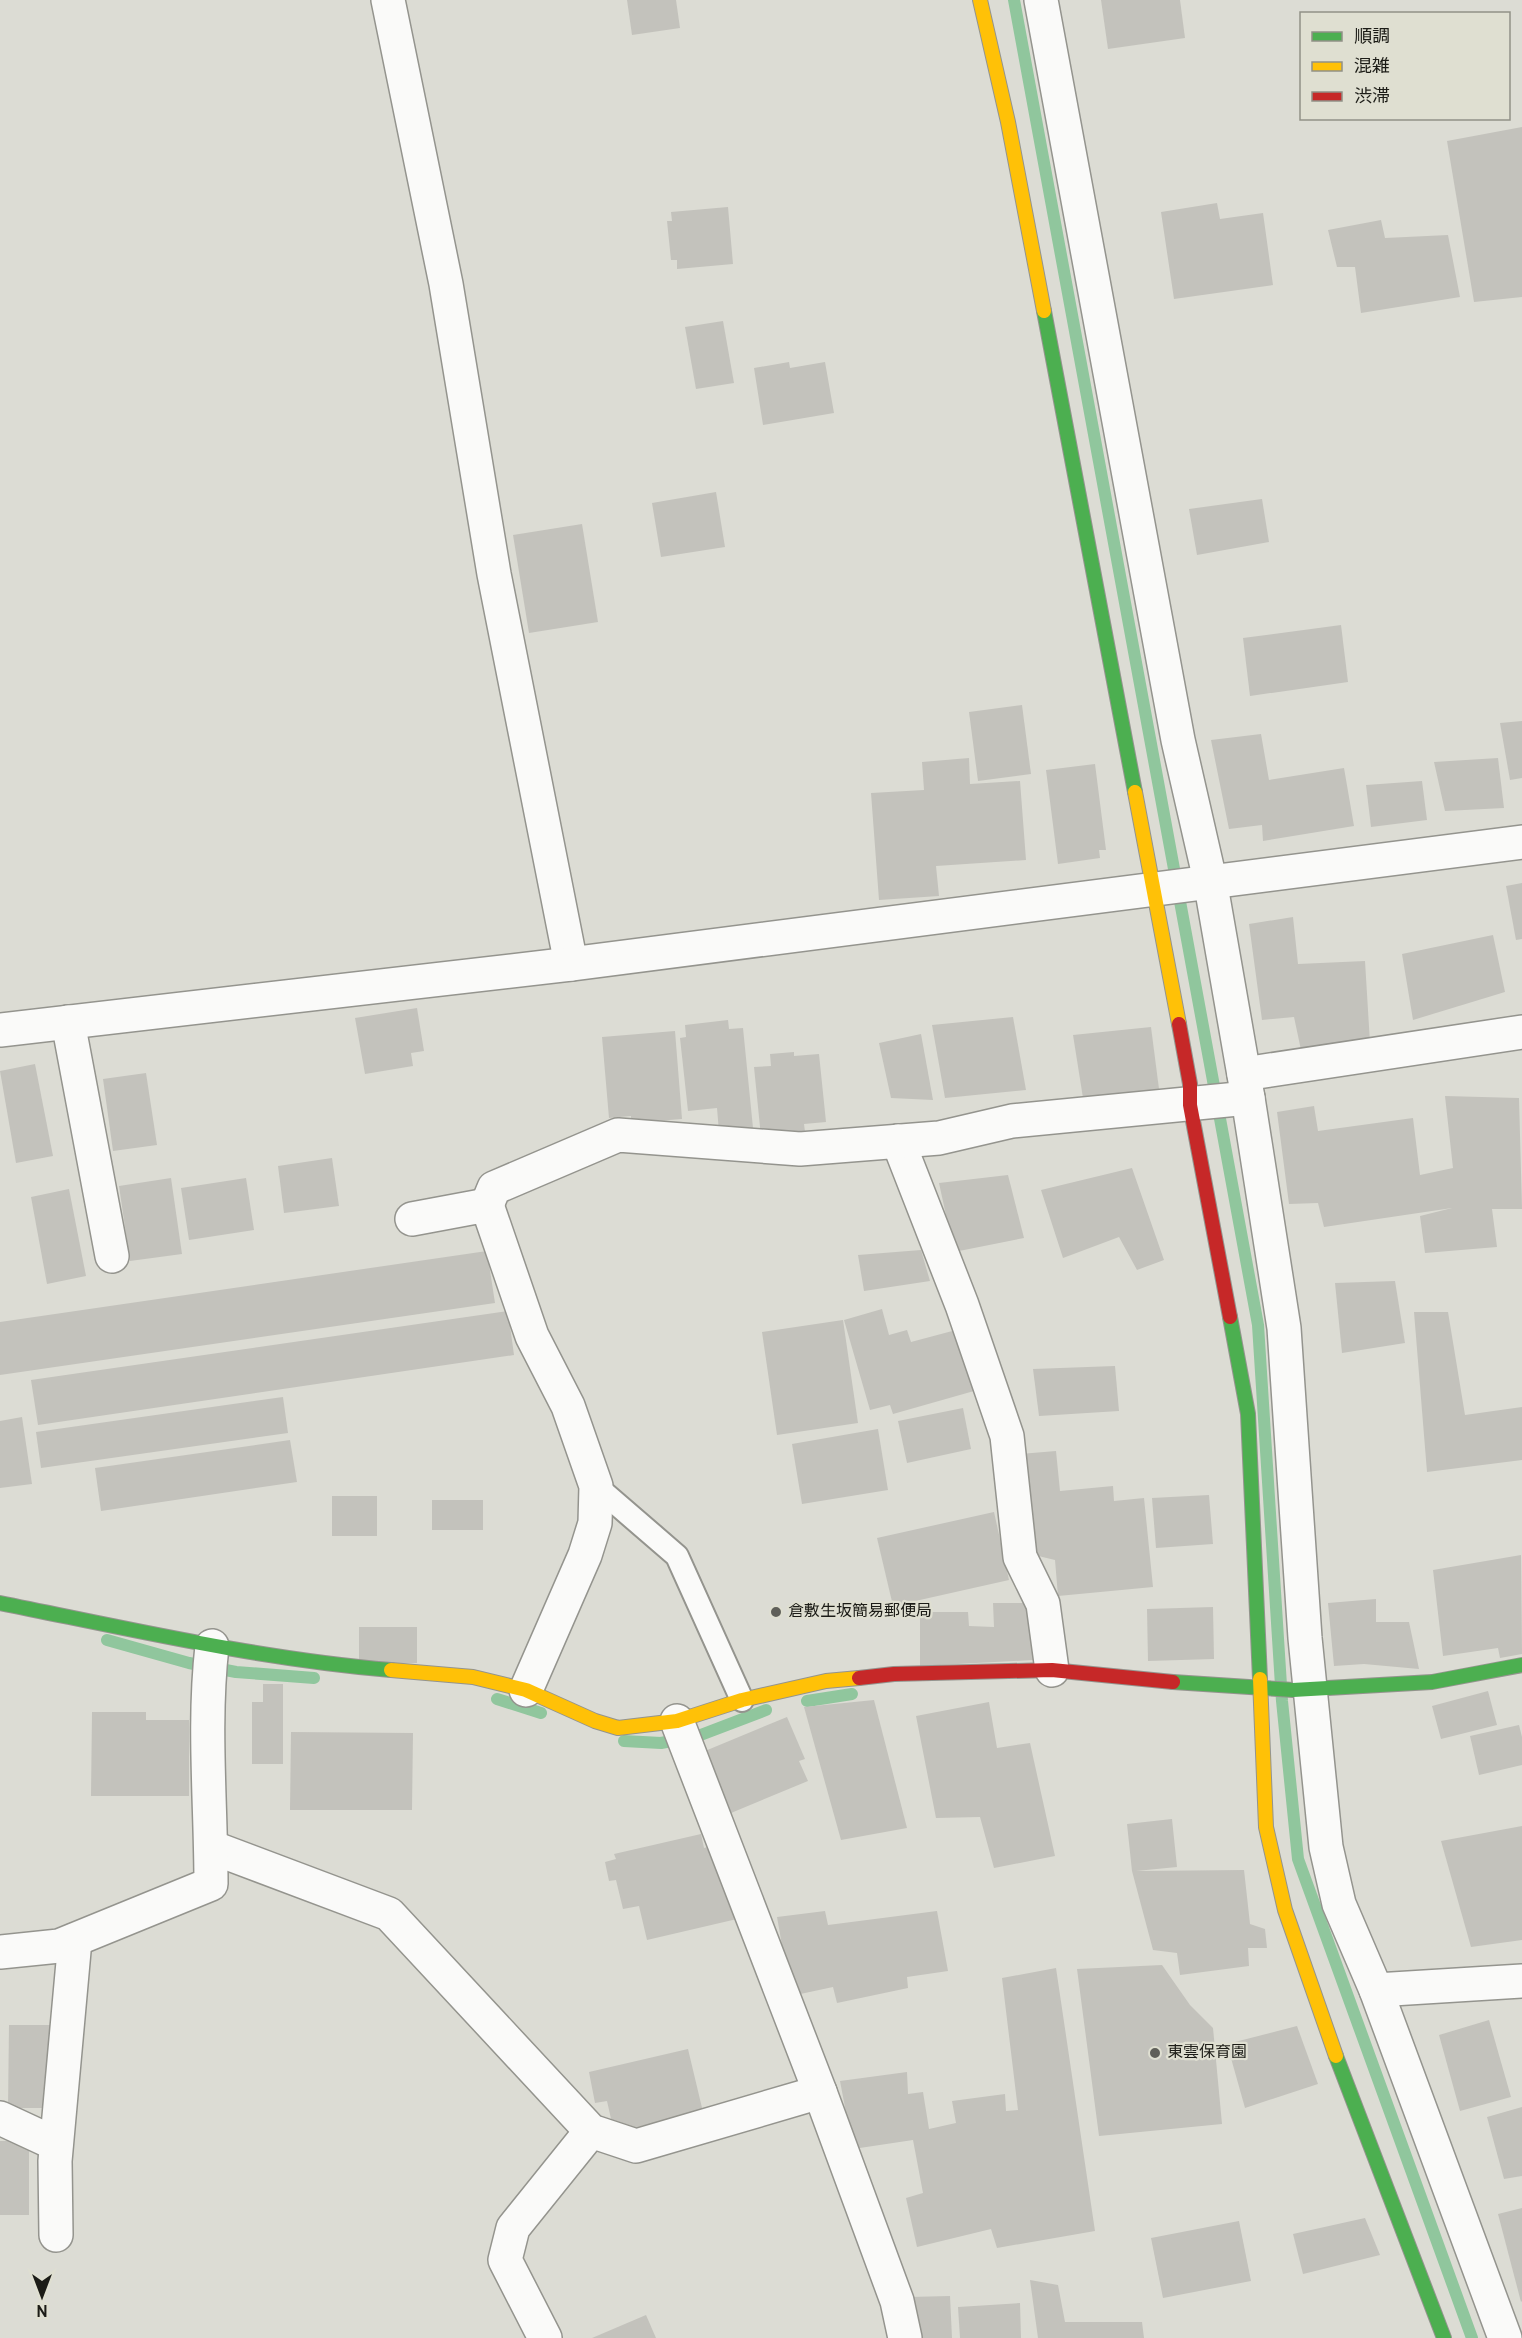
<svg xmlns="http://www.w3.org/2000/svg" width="1522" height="2338" viewBox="0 0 1522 2338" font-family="Overpass,'Noto Sans JP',sans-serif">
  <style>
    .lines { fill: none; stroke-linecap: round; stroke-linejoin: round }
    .stream { stroke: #90c69d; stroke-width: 12 }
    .building { fill: #c3c2bc }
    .lane-casing { stroke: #94948e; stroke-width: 26 }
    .street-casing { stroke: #94948e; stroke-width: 36 }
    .fast-casing { stroke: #94948e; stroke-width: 16 }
    .slow-casing { stroke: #94948e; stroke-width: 16 }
    .jam-casing { stroke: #94948e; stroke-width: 16 }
    .lane { stroke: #fafaf9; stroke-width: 22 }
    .street { stroke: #fafaf9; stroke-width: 33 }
    .fast { stroke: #4caf50; stroke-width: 14 }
    .slow { stroke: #ffc107; stroke-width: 14 }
    .jam { stroke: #c62828; stroke-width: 14 }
    .poi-dot { fill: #5f5f59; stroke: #dfdfd1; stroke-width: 2 }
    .labels { text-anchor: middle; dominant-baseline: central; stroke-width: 4.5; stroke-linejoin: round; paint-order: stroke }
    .poi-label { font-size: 16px; fill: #1c1c17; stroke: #dfdfd1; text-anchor: start }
  </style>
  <rect width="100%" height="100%" fill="#dcdcd4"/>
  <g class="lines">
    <!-- stream -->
    <g class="stream">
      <polyline points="1014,0 1258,1325 1282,1701 1298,1859 1472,2338"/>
      <polyline points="107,1640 189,1663 236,1672 314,1678"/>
      <polyline points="497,1699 541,1713"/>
      <polyline points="807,1701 852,1694"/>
      <polyline points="624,1741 661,1743 698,1736 766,1710"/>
    </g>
  </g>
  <!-- building -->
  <g class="building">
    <polygon points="627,0 676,0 680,28 632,35"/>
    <polygon points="1101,0 1180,0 1185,38 1108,49"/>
    <polygon points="1522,127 1522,297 1474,302 1447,141"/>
    <polygon points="1217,203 1220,219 1263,213 1273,285 1174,299 1161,212"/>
    <polygon points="728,207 733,264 677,269 677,260 671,260 667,221 672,221 671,212"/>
    <polygon points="1381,220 1385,238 1448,235 1460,297 1361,313 1355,267 1337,267 1328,230"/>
    <polygon points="723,321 734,383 696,389 685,327"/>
    <polygon points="789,362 790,368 825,362 834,413 763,425 754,368"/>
    <polygon points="716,492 725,547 661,557 652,503"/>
    <polygon points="1262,499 1269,542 1197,555 1189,509"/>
    <polygon points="582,524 598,622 529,633 513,535"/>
    <polygon points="1341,625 1348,682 1250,696 1243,638"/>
    <polygon points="1022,705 1031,774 978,781 969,712"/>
    <polygon points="1522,721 1522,778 1510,780 1500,723"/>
    <polygon points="1261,734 1269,780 1344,768 1354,826 1263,841 1262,825 1229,829 1211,740"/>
    <polygon points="969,758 970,784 1020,781 1026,860 936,866 939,896 879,900 871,793 924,790 922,762"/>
    <polygon points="1498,758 1504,808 1445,811 1434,762"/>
    <polygon points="1095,764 1106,850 1099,850 1100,858 1058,864 1046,770"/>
    <polygon points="1422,781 1427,820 1371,827 1366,785"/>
    <polygon points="1522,883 1522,939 1516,940 1506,886"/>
    <polygon points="1293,917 1298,964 1365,961 1370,1043 1301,1050 1294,1017 1262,1020 1249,924"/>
    <polygon points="1493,935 1505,992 1413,1020 1402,954"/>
    <polygon points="417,1008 424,1051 411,1053 413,1066 365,1074 355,1018"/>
    <polygon points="1013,1017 1026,1090 945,1098 932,1025"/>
    <polygon points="728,1020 729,1029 743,1028 753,1128 719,1132 717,1108 688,1111 680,1038 686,1037 685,1025"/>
    <polygon points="1151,1027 1159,1089 1083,1098 1073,1035"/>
    <polygon points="675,1031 682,1119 631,1123 631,1116 609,1118 602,1037"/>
    <polygon points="921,1034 933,1100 891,1098 879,1043"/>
    <polygon points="794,1052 794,1056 819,1054 826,1122 804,1124 805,1132 761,1137 754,1067 771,1066 770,1054"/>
    <polygon points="35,1064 53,1156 16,1163 0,1071"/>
    <polygon points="146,1073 157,1145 113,1151 103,1079"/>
    <polygon points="1445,1096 1519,1098 1522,1209 1492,1209 1497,1247 1425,1253 1420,1216 1452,1208 1324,1227 1318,1203 1289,1204 1277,1112 1314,1106 1318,1131 1413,1118 1420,1175 1453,1168"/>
    <polygon points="332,1158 339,1206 284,1213 278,1166"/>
    <polygon points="1132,1168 1164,1260 1137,1270 1119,1237 1063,1258 1041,1190"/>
    <polygon points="1008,1175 1024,1238 954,1252 939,1183"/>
    <polygon points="171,1178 182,1254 130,1261 119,1186"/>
    <polygon points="246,1178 254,1230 189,1240 181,1188"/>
    <polygon points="69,1189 86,1276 47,1284 31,1197"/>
    <polygon points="921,1250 930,1281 864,1291 858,1255"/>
    <polygon points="487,1251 495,1303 0,1375 0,1322"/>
    <polygon points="1395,1281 1405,1343 1342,1353 1335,1283"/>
    <polygon points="882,1309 889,1335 907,1330 911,1342 956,1330 974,1391 893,1414 890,1405 870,1410 844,1320"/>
    <polygon points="508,1311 514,1355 38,1425 31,1380"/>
    <polygon points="1414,1312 1448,1312 1465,1415 1522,1407 1522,1460 1427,1472"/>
    <polygon points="843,1320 858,1423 777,1435 762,1332"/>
    <polygon points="1115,1366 1119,1411 1039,1416 1033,1369"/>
    <polygon points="283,1397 288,1433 41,1468 36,1432"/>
    <polygon points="963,1408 971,1449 907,1463 898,1421"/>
    <polygon points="22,1417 32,1484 0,1488 0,1421"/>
    <polygon points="878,1429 888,1490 802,1504 792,1444"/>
    <polygon points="290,1440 297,1482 101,1511 95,1468"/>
    <polygon points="1056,1451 1060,1491 1113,1486 1114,1501 1144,1498 1153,1587 1058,1596 1055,1560 1030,1554 1020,1454"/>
    <polygon points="1209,1495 1213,1544 1156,1548 1152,1498"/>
    <rect x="332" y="1496" width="45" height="40"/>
    <rect x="432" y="1500" width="51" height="30"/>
    <polygon points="994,1512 1009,1580 893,1606 877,1538"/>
    <polygon points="1521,1555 1522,1654 1500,1658 1498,1648 1443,1656 1433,1570"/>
    <polygon points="1376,1599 1376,1622 1409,1622 1419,1669 1364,1664 1334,1666 1328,1603"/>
    <polygon points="993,1603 1028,1603 1033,1660 920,1666 920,1612 968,1612 969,1626 994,1627"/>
    <polygon points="1213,1607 1214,1659 1148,1661 1147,1609"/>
    <rect x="359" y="1627" width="58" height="36"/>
    <polygon points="263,1684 283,1684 283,1764 252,1764 252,1702 263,1702"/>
    <polygon points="1488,1691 1497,1725 1441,1739 1432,1706"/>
    <polygon points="874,1700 907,1828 841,1840 804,1707"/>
    <polygon points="989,1702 997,1748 1030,1743 1055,1856 994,1868 980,1817 936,1818 916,1716"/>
    <polygon points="92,1712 146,1712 146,1720 189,1720 189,1796 91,1796"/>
    <polygon points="787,1717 805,1759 799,1761 808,1781 731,1813 705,1751"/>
    <polygon points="1519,1725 1522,1737 1522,1765 1479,1775 1470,1736"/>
    <polygon points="291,1732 413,1733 412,1810 290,1810"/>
    <polygon points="1172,1819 1177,1867 1136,1871 1244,1870 1250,1924 1265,1929 1267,1948 1248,1948 1249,1966 1180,1975 1177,1953 1153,1950 1132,1871 1127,1824"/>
    <polygon points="1522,1826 1522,1940 1471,1947 1441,1841"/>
    <polygon points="701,1834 704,1848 720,1844 737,1919 647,1940 639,1906 623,1909 616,1880 609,1881 605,1862 616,1859 614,1854"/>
    <polygon points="825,1911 828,1925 937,1911 948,1971 907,1977 908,1988 837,2003 833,1987 791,1996 777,1917"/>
    <polygon points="1162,1965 1190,2005 1213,2028 1222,2124 1099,2136 1077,1969"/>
    <polygon points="1056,1968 1095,2231 997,2248 991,2229 917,2247 906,2198 923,2193 913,2140 853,2149 840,2081 907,2072 908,2094 923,2092 929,2129 956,2123 952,2101 1005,2094 1006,2111 1018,2110 1002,1978"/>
    <polygon points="1489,2020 1511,2097 1460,2111 1439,2035"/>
    <polygon points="9,2025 50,2025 49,2108 8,2108"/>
    <polygon points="1297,2026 1318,2084 1245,2108 1227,2044"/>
    <polygon points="688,2049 703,2112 614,2132 607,2101 595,2103 589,2072"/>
    <polygon points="1522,2107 1522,2176 1504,2179 1487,2117"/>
    <rect x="0" y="2141" width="29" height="74"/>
    <polygon points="1522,2208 1522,2301 1521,2302 1498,2214"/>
    <polygon points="1365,2218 1380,2255 1303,2274 1293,2234"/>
    <polygon points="1239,2221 1251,2281 1163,2298 1151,2238"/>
    <polygon points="1030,2280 1058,2285 1065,2322 1142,2322 1144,2338 1038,2338"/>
    <polygon points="950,2296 952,2338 918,2338 909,2297"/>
    <polygon points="1020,2303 1021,2338 960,2338 958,2307"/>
    <polygon points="646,2315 656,2338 592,2338"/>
  </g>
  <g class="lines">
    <defs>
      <polyline id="lane" points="596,1486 677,1556 742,1700"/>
      <g id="street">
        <polyline points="388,0 446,284 494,574 571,964"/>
        <polyline points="1041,0 1178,740 1210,880 1248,1098 1284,1328 1305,1638 1326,1847 1339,1904 1376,1990 1505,2338"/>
        <polyline points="68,1022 112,1256"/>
        <polyline points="0,1030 571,964 1522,842"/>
        <polyline points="1244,1074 1522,1032"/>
        <polyline points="898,1141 962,1305 1007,1436 1020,1557 1043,1604 1052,1670"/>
        <polyline points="487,1205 494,1188 618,1135 800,1149 939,1138 1012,1121 1248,1098"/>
        <polyline points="412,1219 487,1205 532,1336 568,1406 596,1486 595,1523 585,1555 526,1690"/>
        <polyline points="677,1721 820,2092 897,2301 905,2338"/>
        <polyline points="211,1847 389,1914 591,2131 636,2146 820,2092"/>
        <path d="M0,1952L59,1946L211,1884C211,1805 203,1725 212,1646"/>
        <polyline points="1376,1990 1522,1981"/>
        <polyline points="0,2118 56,2144"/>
        <polyline points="56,2235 55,2161 75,1940"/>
        <polyline points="545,2338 505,2260 513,2228 591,2131"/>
      </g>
      <g id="fast">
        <polyline points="1044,311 1135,792"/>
        <polyline points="1230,1317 1248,1414 1260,1679"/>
        <path d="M0,1603C130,1629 259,1659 391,1670"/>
        <polyline points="1173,1682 1293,1690 1432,1682 1522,1665"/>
        <polyline points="1336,2056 1444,2338"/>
      </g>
      <g id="slow">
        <polyline points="980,0 1008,122 1044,311"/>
        <polyline points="1135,792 1179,1024"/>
        <polyline points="391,1670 473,1677 526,1690 595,1721 618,1728 677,1721 742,1700 826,1681 859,1678"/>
        <polyline points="1260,1679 1266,1827 1285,1910 1336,2056"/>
      </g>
      <g id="jam">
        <polyline points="1179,1024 1190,1084 1190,1105 1230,1317"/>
        <polyline points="859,1678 894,1674 1052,1670 1173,1682"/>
      </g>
    </defs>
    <!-- lane casing -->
    <use href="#lane" class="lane-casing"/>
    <!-- street casing -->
    <use href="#street" class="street-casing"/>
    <!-- fast casing -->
    <use href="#fast" class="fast-casing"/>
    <!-- slow casing -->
    <use href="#slow" class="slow-casing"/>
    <!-- jam casing -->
    <use href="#jam" class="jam-casing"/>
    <!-- lane -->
    <use href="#lane" class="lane"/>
    <!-- street -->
    <use href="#street" class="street"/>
    <!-- fast -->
    <use href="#fast" class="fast"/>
    <!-- slow -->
    <use href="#slow" class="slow"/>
    <!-- jam -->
    <use href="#jam" class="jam"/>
  </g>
  <!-- markers -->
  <g class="poi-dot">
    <circle cx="776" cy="1612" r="6"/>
    <circle cx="1155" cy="2053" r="6"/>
  </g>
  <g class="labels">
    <!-- poi labels -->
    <g class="poi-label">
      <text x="788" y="1612">倉敷生坂簡易郵便局</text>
      <text x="1167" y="2053">東雲保育園</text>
    </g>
  </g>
  <!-- legend -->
  <rect x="1300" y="12" width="210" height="108" fill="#dfdfd1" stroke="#919187" stroke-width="1.5"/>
  <rect x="1312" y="32" width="30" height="9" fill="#4caf50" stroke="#919187" stroke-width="1.5"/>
  <text x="1354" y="42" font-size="18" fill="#1c1c17">順調</text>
  <rect x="1312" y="62" width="30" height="9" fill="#ffc107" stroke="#919187" stroke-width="1.5"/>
  <text x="1354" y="72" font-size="18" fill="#1c1c17">混雑</text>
  <rect x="1312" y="92" width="30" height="9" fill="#c62828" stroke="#919187" stroke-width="1.5"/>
  <text x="1354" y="102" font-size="18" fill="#1c1c17">渋滞</text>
  <!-- north arrow -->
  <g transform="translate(42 2296) rotate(180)" stroke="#dfdfd1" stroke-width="4.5" paint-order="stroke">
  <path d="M0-4.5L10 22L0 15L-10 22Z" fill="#1c1c17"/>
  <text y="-9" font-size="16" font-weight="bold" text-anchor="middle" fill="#1c1c17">N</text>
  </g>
</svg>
